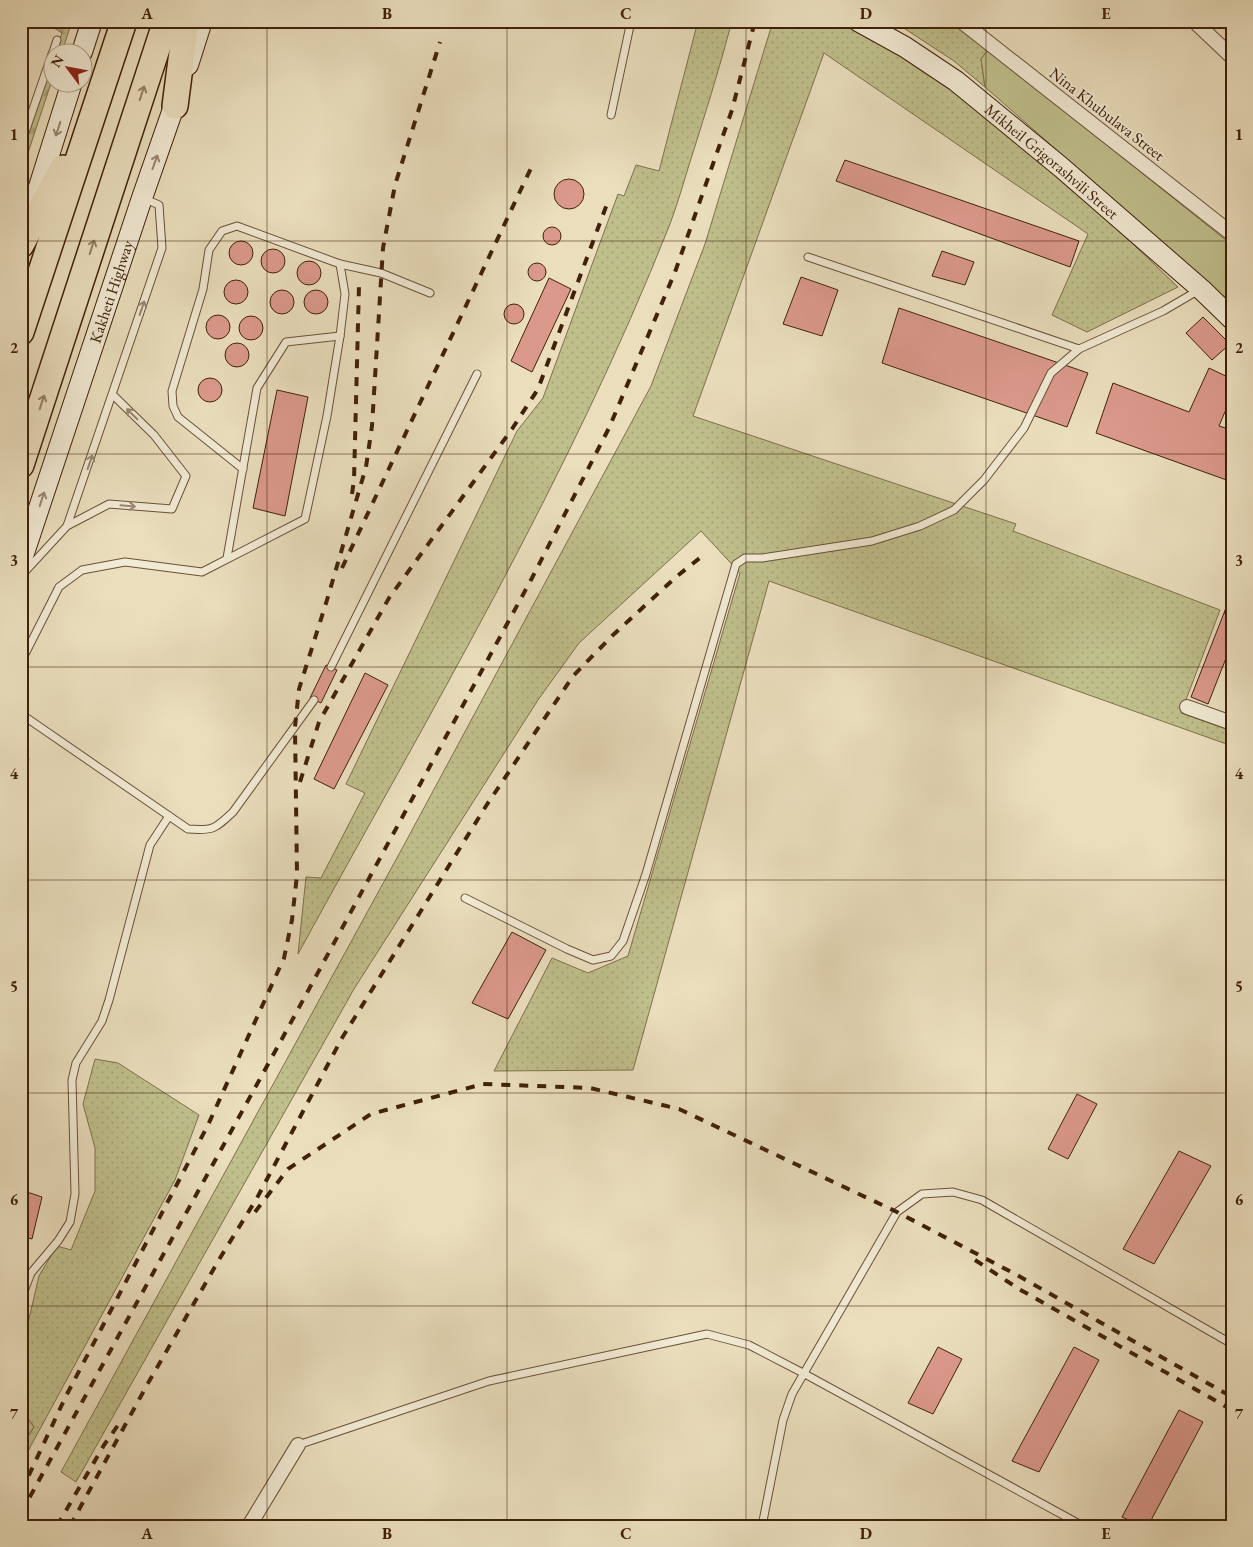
<svg xmlns="http://www.w3.org/2000/svg" width="1253" height="1547" viewBox="0 0 1253 1547" font-family="'EB Garamond',serif">
  <style>
    .grass { fill: url(#grass-dots); stroke: #80704c }
    .forest { fill: url(#forest-firs); stroke: #80704c }
    .garden { fill: #bfbf8c; stroke: #80704c }
    .building { fill: #db998c; stroke: #41210b }
    .lines { fill: none; stroke-linecap: round; stroke-linejoin: round }
    .lane-casing { stroke: #6b5038; stroke-width: 9 }
    .street-casing { stroke: #6b5038; stroke-width: 16 }
    .secondary-casing { stroke: #41210b; stroke-width: 22 }
    .highway-casing { stroke: #41210b; stroke-width: 28 }
    .lane { stroke: #f1ead4; stroke-width: 7 }
    .street { stroke: #f1ead4; stroke-width: 14 }
    .secondary { stroke: #f1ead4; stroke-width: 20 }
    .highway { stroke: #eadebd; stroke-width: 25 }
    .rail { stroke: #41210b; stroke-width: 4; stroke-dasharray: 9 9; stroke-linecap: butt }
    .oneway { stroke: #968064 }
    .oneway2 { stroke: #998670 }
    .grid { fill: none; stroke: #41210b; stroke-width: 1; stroke-opacity: 0.55 }
    .labels { text-anchor: middle; dominant-baseline: central; stroke-width: 4; stroke-linejoin: round; paint-order: stroke }
    .street-label { font-size: 16px; fill: #41210b; stroke: #f1ead4 }
    .neatline { fill: none; stroke: #41210b; stroke-width: 2 }
    .grid-label { font-size: 16px; text-anchor: middle; font-weight: bold; fill: #41210b }
  </style>
  <defs>
    <pattern id="grass-dots" width="8" height="8" patternUnits="userSpaceOnUse" patternTransform="scale(1.25)"><rect width="8" height="8" fill="#bfbf8c"/><path d="M2 2h.1M6 6h.1" fill="none" stroke="#a5a477" stroke-width="1.8" stroke-linecap="round"/></pattern>
    <pattern id="forest-firs" width="22" height="20" patternUnits="userSpaceOnUse" patternTransform="scale(1.25)"><rect width="22" height="20" fill="#bfbf8c"/><path d="M5 1l3.5 6h-7zM16 11l3.5 6h-7z" fill="#a5a477"/></pattern>
  </defs>
  <rect width="100%" height="100%" fill="#eadebd"/>
  <filter id="stains"><feTurbulence type="fractalNoise" baseFrequency=".004" numOctaves="4"/><feColorMatrix values="0 0 0 0 .2 0 0 0 0 .09 0 0 0 0 .02 0 0 0 .5 -.17"/></filter>
  <radialGradient id="worn" r=".72"><stop offset=".6" stop-color="#630" stop-opacity="0"/><stop offset="1" stop-color="#630" stop-opacity=".3"/></radialGradient>
  <!-- grass -->
  <g class="grass">
    <path d="M698,21H732C719,70 704,118 689,165C683,185 677,205 670,224C569,479 429,714 298,954L306,877L321,878L365,793L346,784L517,431L543,398L618,194L624,196L636,165L659,171Z"/>
    <polygon points="773,21 841,21 868,32 954,85 1132,243 1178,287 1087,332 1052,315 1088,234 824,53 693,416 1016,524 1013,531 1220,610 1181,713 1232,731 1232,746 769,581 633,1070 494,1071 552,958 588,973 628,956 740,573 701,531 579,643 538,700 354,989 76,1482 61,1472 404,845 651,386 705,244"/>
    <polygon points="893,21 949,21 988,50 981,59 985,87 954,61"/>
    <polygon points="95,1059 118,1063 199,1115 175,1180 21,1464 21,1447 34,1427 21,1410 21,1353 39,1276 57,1246 71,1250 95,1191 95,1148 83,1104"/>
  </g>
  <!-- forest -->
  <g class="forest">
    <polygon points="43,21 72,21 62,52 55,52 62,33"/>
    <polygon points="52,60 52,80 21,174 21,144"/>
    <polygon points="21,730 29,760 21,775"/>
    <polygon points="21,1410 34,1427 21,1447"/>
  </g>
  <!-- garden -->
  <polygon class="garden" points="988,50 1232,245 1232,304 985,87 981,59"/>
  <!-- building -->
  <g class="building">
    <polygon points="845,160 1079,241 1070,267 836,181"/>
    <circle cx="569" cy="194" r="15"/>
    <circle cx="552" cy="236" r="9"/>
    <circle cx="241" cy="253" r="12"/>
    <circle cx="273" cy="261" r="12"/>
    <polygon points="942,251 974,262 965,285 932,276"/>
    <circle cx="309" cy="273" r="12"/>
    <circle cx="537" cy="272" r="9"/>
    <polygon points="801,277 838,290 822,336 783,324"/>
    <polygon points="549,278 571,289 532,372 511,361"/>
    <circle cx="236" cy="292" r="12"/>
    <circle cx="282" cy="302" r="12"/>
    <circle cx="316" cy="302" r="12"/>
    <circle cx="514" cy="314" r="10"/>
    <polygon points="899,308 1088,373 1067,427 882,363"/>
    <circle cx="218" cy="327" r="12"/>
    <circle cx="251" cy="328" r="12"/>
    <polygon points="1203,317 1230,344 1212,360 1186,333"/>
    <circle cx="237" cy="355" r="12"/>
    <polygon points="1209,368 1232,379 1232,395 1219,426 1232,430 1232,482 1096,433 1113,383 1189,412"/>
    <circle cx="210" cy="390" r="12"/>
    <polygon points="277,390 308,397 285,516 253,508"/>
    <polygon points="1232,591 1232,616 1224,613"/>
    <polygon points="1224,613 1232,616 1232,648 1230,648 1208,704 1191,697"/>
    <polygon points="326,665 337,670 321,703 310,698"/>
    <polygon points="365,673 388,685 334,789 314,779"/>
    <polygon points="512,932 546,950 508,1019 472,1003"/>
    <polygon points="1077,1094 1097,1104 1068,1159 1048,1149"/>
    <polygon points="1179,1151 1211,1166 1154,1264 1123,1249"/>
    <polygon points="21,1190 42,1197 32,1239 21,1236"/>
    <polygon points="938,1347 962,1359 933,1414 908,1403"/>
    <polygon points="1074,1347 1099,1360 1039,1472 1012,1461"/>
    <polygon points="1179,1410 1203,1422 1148,1526 1142,1526 1122,1517"/>
  </g>
  <g class="lines">
    <defs>
      <g id="lane">
        <polyline points="53,52 57,40"/>
        <polyline points="611,115 631,21"/>
        <polyline points="21,144 52,54"/>
        <polyline points="808,257 1079,349 1163,311 1199,290"/>
        <polyline points="243,469 178,417 173,406 172,391 203,289 209,250 222,231 237,226 340,264 381,273 430,293"/>
        <polyline points="67,526 109,504 172,509 186,476 154,435 113,395"/>
        <polyline points="227,558 257,388 286,342 340,336"/>
        <polyline points="21,576 67,526 162,248 159,205 143,198"/>
        <polyline points="21,662 59,587 82,570 125,562 202,572 305,519 327,416 340,336 345,294 340,264"/>
        <polyline points="331,667 477,374"/>
        <path d="M21,714L188,829C213,831 215,829 233,812L314,700"/>
        <polyline points="465,898 567,949 593,960 611,956 623,941 646,874 736,564 745,558 762,558 872,541 920,526 954,510 984,480 1024,428 1051,373 1079,349"/>
        <polyline points="21,1299 31,1273 58,1241 70,1222 75,1194 72,1080 76,1063 102,1021 109,1000 150,845 169,816"/>
        <polyline points="298,1445 489,1381 707,1334 749,1345 803,1373 1083,1526"/>
        <polyline points="762,1526 783,1420 792,1394 897,1212 922,1194 953,1192 982,1200 1232,1344"/>
      </g>
      <g id="street">
        <polyline points="961,21 1232,234"/>
        <polyline points="1194,21 1232,57"/>
        <polyline points="1187,707 1232,723"/>
        <polyline points="249,1526 298,1445"/>
      </g>
      <g id="secondary">
        <path id="s1" d="M858,21L905,47L956,81L1062,168L1201,289L1232,319"/>
        <polyline points="82,52 92,21"/>
        <polyline points="188,65 202,21"/>
        <polyline points="32,209 72,82"/>
        <path id="s2" d="M21,562L142,198L179,92"/>
      </g>
      <g id="highway">
        <polyline points="175,106 186,21"/>
        <polyline points="21,245 63,168"/>
        <polyline points="21,332 124,21"/>
        <polyline points="21,465 166,21"/>
      </g>
    </defs>
    <!-- lane casing -->
    <use href="#lane" class="lane-casing"/>
    <!-- street casing -->
    <use href="#street" class="street-casing"/>
    <!-- secondary casing -->
    <use href="#secondary" class="secondary-casing"/>
    <!-- highway casing -->
    <use href="#highway" class="highway-casing"/>
    <!-- lane -->
    <use href="#lane" class="lane"/>
    <!-- street -->
    <use href="#street" class="street"/>
    <!-- secondary -->
    <use href="#secondary" class="secondary"/>
    <!-- highway -->
    <use href="#highway" class="highway"/>
    <!-- rail -->
    <g class="rail">
      <polyline points="352,494 354,480 359,285"/>
      <polyline points="342,568 532,166"/>
      <polyline points="300,782 319,722 389,598 512,429 538,389 607,204"/>
      <polyline points="255,1212 288,1169 371,1114 483,1084 590,1088 679,1109 897,1212 1017,1275 1232,1397"/>
      <polyline points="975,1260 1019,1289 1232,1410"/>
      <polyline points="21,1492 66,1396 208,1125 284,958 292,920 297,875 295,727 299,689 327,600 366,467 372,426 383,248 395,185 440,42"/>
      <polyline points="21,1513 283,1037 532,578 609,428 675,272 732,110 755,21"/>
      <polyline points="57,1526 104,1445 121,1421"/>
      <polyline points="70,1526 147,1385 220,1258 257,1198 342,1038 486,806 573,676 613,635 676,577 706,553"/>
    </g>
  </g>
  <!-- one-way arrows -->
  <defs><path id="oneway-shaft" d="M-6 0H5M1.5-3L5.5 0L1.5 3" fill="none" stroke-width="1.6" stroke-linecap="round" stroke-linejoin="round" transform="scale(1.25)"/></defs>
  <g class="oneway">
    <use href="#oneway-shaft" transform="translate(142 93) rotate(-72)"/>
    <use href="#oneway-shaft" transform="translate(92 247) rotate(-72)"/>
    <use href="#oneway-shaft" transform="translate(42 402) rotate(-72)"/>
  </g>
  <g class="oneway2">
    <use href="#oneway-shaft" transform="translate(58 129) rotate(108)"/>
    <use href="#oneway-shaft" transform="translate(155 162) rotate(-70)"/>
    <use href="#oneway-shaft" transform="translate(142 308) rotate(-71)"/>
    <use href="#oneway-shaft" transform="translate(132 414) rotate(-136)"/>
    <use href="#oneway-shaft" transform="translate(90 462) rotate(-71)"/>
    <use href="#oneway-shaft" transform="translate(42 499) rotate(-72)"/>
    <use href="#oneway-shaft" transform="translate(128 506) rotate(5)"/>
  </g>
  <!-- grid -->
  <path class="grid" d="M267,21V1526M507,21V1526M746,21V1526M986,21V1526M21,241H1232M21,454H1232M21,667H1232M21,880H1232M21,1093H1232M21,1306H1232"/>
  <g class="labels">
    <!-- street labels -->
    <g class="street-label">
      <text transform="translate(1107 114) rotate(38)">Nina Khubulava Street</text>
      <text stroke="none"><textPath href="#s1" startOffset="240">Mikheil Grigorashvili Street</textPath></text>
      <text stroke="none"><textPath href="#s2" startOffset="285">Kakheti Highway</textPath></text>
    </g>
  </g>
  <!-- margin -->
  <rect width="1253" height="1547" fill="none" stroke="#eadebd" stroke-width="55"/>
  <!-- north arrow -->
  <g transform="translate(68 68) rotate(302)"><circle r="24" fill="#f1ead4" stroke="#ab9a84"/>
  <path d="M0-4L9 19L0 12L-9 19Z" fill="#8f2418"/>
  <text y="-8" font-size="14" font-weight="bold" text-anchor="middle" fill="#41210b">N</text>
  </g>
  <rect x="28" y="28" width="1198" height="1492" class="neatline"/>
  <g class="grid-label">
    <text x="147" y="19">A</text>
    <text x="387" y="19">B</text>
    <text x="626" y="19">C</text>
    <text x="866" y="19">D</text>
    <text x="1106" y="19">E</text>
    <text x="14" y="140">1</text>
    <text x="1239" y="140">1</text>
    <text x="14" y="353">2</text>
    <text x="1239" y="353">2</text>
    <text x="14" y="566">3</text>
    <text x="1239" y="566">3</text>
    <text x="14" y="779">4</text>
    <text x="1239" y="779">4</text>
    <text x="14" y="992">5</text>
    <text x="1239" y="992">5</text>
    <text x="14" y="1205">6</text>
    <text x="1239" y="1205">6</text>
    <text x="14" y="1419">7</text>
    <text x="1239" y="1419">7</text>
    <text x="147" y="1539">A</text>
    <text x="387" y="1539">B</text>
    <text x="626" y="1539">C</text>
    <text x="866" y="1539">D</text>
    <text x="1106" y="1539">E</text>
  </g>
  <rect width="100%" height="100%" filter="url(#stains)"/>
  <rect width="100%" height="100%" fill="url(#worn)"/>
</svg>
